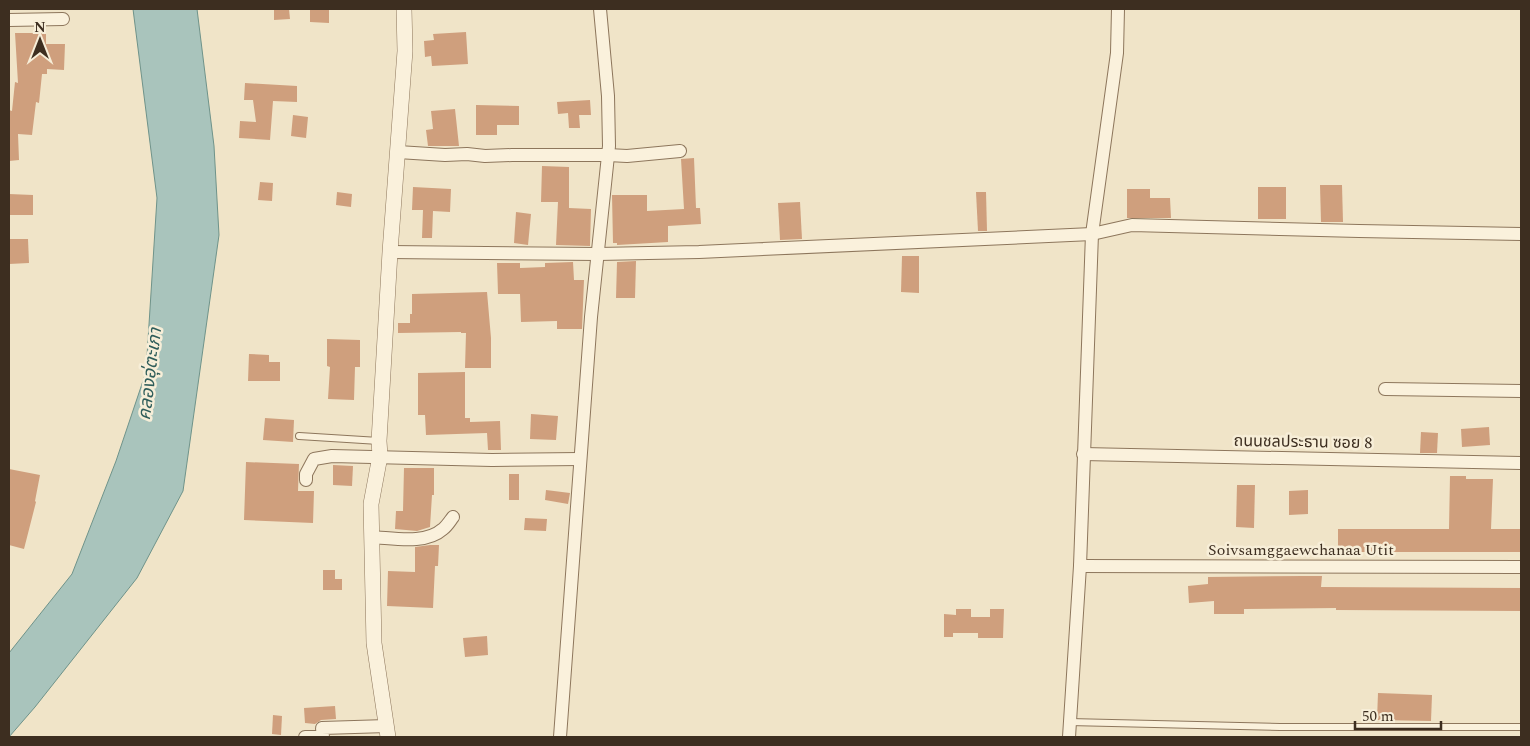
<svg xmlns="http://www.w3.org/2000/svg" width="1530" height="746" viewBox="0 0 1530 746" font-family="Spectral,'Noto Sans Thai',serif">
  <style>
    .water { fill: #a9c4bc; stroke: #6f938a }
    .building { fill: #cf9f7d }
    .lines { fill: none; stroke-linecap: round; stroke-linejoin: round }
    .service-casing { stroke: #8d765c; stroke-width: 8 }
    .minor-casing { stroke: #8d765c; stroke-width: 14 }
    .tertiary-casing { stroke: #8d765c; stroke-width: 16 }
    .service { stroke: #faf1dc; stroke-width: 6 }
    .minor { stroke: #faf1dc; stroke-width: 12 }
    .tertiary { stroke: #faf1dc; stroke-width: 15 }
    .labels { text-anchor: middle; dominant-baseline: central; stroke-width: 5; stroke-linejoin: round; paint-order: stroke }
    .street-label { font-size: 16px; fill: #3d2e20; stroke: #f7eed8 }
    .water-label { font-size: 18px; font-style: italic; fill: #2f5d5a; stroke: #f7eed8 }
  </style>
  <rect width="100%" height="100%" fill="#f0e4c8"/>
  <!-- water -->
  <polygon class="water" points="133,9 197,9 214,146 219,235 183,491 137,578 35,707 9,737 9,653 72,574 116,461 146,372 157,198"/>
  <!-- building -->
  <g class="building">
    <polygon points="274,9 289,9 290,19 274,20"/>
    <polygon points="310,9 329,9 329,23 310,22"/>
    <polygon points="466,32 468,64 432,66 431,56 425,57 424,41 434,40 433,34"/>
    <polygon points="15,33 46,33 46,44 65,44 64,70 47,69 47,74 42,74 39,103 36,102 32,135 18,134 19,160 9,161 9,110 12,111 15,82 18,83"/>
    <polygon points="245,83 297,86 297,102 273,101 270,140 239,138 240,121 256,122 253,100 244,100"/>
    <polygon points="590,100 591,115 579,115 580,128 569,128 568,113 558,114 557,102"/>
    <polygon points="476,105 519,106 519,125 497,125 497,135 476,135"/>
    <polygon points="455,109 459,146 428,146 426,130 433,129 431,111"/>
    <polygon points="293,115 308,117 306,138 291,136"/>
    <polygon points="694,158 696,208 700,208 701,224 668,226 668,242 617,245 617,243 613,243 612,195 647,195 647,211 684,209 681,159"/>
    <polygon points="542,166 569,167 569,208 591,209 590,246 556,245 558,202 541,202"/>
    <polygon points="260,182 273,183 272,201 258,200"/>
    <polygon points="1320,185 1342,185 1343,222 1321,222"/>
    <polygon points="413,187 451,189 450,212 433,211 432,238 422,238 423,210 412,210"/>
    <rect x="1258" y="187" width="28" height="32"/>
    <polygon points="1127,189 1150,189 1150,198 1170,198 1171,218 1127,218"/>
    <polygon points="337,192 352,194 351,207 336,205"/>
    <polygon points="976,192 986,192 987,231 978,231"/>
    <polygon points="9,194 33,195 33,215 9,215"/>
    <polygon points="800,202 802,239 780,240 778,203"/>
    <polygon points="516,212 531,214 528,245 514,243"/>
    <polygon points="9,239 28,239 29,263 9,264"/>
    <polygon points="902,256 919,256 919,293 901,292"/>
    <polygon points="636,261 635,298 616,298 617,262"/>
    <polygon points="573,262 574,280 584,280 582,329 557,329 557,321 521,322 520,294 498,294 497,263 520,263 520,268 545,267 545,263"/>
    <polygon points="487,292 491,338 491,368 465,368 466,333 461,333 461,332 398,333 398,323 410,323 410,314 412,314 412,294"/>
    <polygon points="327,339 360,340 360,367 355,367 354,400 328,399 330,367 327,366"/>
    <polygon points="249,354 269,355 269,362 280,362 280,381 248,381"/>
    <polygon points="465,372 465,418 470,418 470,422 500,421 501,450 488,450 487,433 426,435 425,415 418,415 418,373"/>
    <polygon points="531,414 558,416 556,440 530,439"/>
    <polygon points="265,418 294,420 293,442 263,440"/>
    <polygon points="1489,427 1490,445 1462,447 1461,429"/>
    <polygon points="1421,432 1438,433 1437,453 1420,453"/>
    <polygon points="246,462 299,464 298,491 314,491 313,523 244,520"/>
    <polygon points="333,465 353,466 352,486 333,485"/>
    <polygon points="404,468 434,468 434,495 432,495 430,527 417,531 395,529 396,511 403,511"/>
    <polygon points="9,469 40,475 35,501 36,502 24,549 9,545"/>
    <rect x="509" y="474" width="10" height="26"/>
    <polygon points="1450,476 1466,476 1466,479 1493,479 1491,529 1521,529 1521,552 1338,552 1338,529 1449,529"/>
    <polygon points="1237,485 1255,485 1254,528 1236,527"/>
    <polygon points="546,490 570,493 568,504 545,500"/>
    <polygon points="1308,490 1308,514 1289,515 1289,491"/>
    <polygon points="525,518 547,519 546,531 524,530"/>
    <polygon points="430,545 439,545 438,566 435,566 433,608 387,606 388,571 415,572 415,547"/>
    <polygon points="323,570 335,570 335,579 342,579 342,590 323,590"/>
    <polygon points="1302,576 1322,576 1321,587 1521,588 1521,611 1336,610 1336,608 1244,609 1244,614 1214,614 1214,601 1189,603 1188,586 1208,584 1208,577"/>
    <polygon points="956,609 971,609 971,617 990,617 990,609 1004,609 1003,638 978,638 978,633 953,633 953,637 944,637 944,614 956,615"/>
    <polygon points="487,636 488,655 465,657 463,638"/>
    <polygon points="1378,693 1432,695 1431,721 1377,720"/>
    <polygon points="335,706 336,719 321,720 315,724 305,723 304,708"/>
    <polygon points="273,715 282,716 281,735 272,734"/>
  </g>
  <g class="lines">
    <defs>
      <g id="service">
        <polyline points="299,436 379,441"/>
        <polyline points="1069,722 1280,727 1521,727"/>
      </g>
      <g id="minor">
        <polyline points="9,20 63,19"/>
        <polyline points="398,152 445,155 467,154 485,156 512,155 608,155 627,156 680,151"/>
        <polyline points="390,252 598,254 699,252 1092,234 1132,225 1359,231 1521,234"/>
        <polyline points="1385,389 1521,391"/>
        <polyline points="1083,454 1521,463"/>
        <polyline points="306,480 306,474 314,459 332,456 492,460 580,459"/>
        <path d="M371,537C394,538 425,545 443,529C447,526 450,521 453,517"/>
        <polyline points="1080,566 1521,567"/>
        <polyline points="305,737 323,737 322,728 387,726"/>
        <polyline points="560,737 591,317 609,146 608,96 600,9"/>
        <polyline points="1069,737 1080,566 1092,234 1117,53 1118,9"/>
      </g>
      <polyline id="tertiary" points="388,737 374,643 371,504 380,456 379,441 390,252 405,51 404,9"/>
    </defs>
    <!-- service casing -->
    <use href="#service" class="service-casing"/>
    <!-- minor casing -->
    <use href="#minor" class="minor-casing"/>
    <!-- tertiary casing -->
    <use href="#tertiary" class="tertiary-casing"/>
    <!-- service -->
    <use href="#service" class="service"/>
    <!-- minor -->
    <use href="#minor" class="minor"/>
    <!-- tertiary -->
    <use href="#tertiary" class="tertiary"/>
  </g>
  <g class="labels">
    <!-- street labels -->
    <g class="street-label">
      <text transform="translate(1303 442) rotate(1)">ถนนชลประธาน ซอย 8</text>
      <text x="1301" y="550">Soivsamggaewchanaa Utit</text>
    </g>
    <!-- water labels -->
    <g class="water-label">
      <text transform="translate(150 374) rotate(-83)">คลองอุ่ตะเภา</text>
    </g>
  </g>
  <!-- border -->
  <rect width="1530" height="746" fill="none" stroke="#3d2e20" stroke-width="20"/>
  <!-- north arrow -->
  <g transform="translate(40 40)" stroke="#f7eed8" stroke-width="4" paint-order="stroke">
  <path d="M0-4L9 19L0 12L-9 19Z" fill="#3d2e20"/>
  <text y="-8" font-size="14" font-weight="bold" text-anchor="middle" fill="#3d2e20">N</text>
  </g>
  <!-- scale -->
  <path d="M1355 721v8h86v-8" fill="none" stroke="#3d2e20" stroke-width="2.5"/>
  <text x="1362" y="721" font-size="15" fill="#3d2e20" stroke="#f7eed8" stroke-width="4" paint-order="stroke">50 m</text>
</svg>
